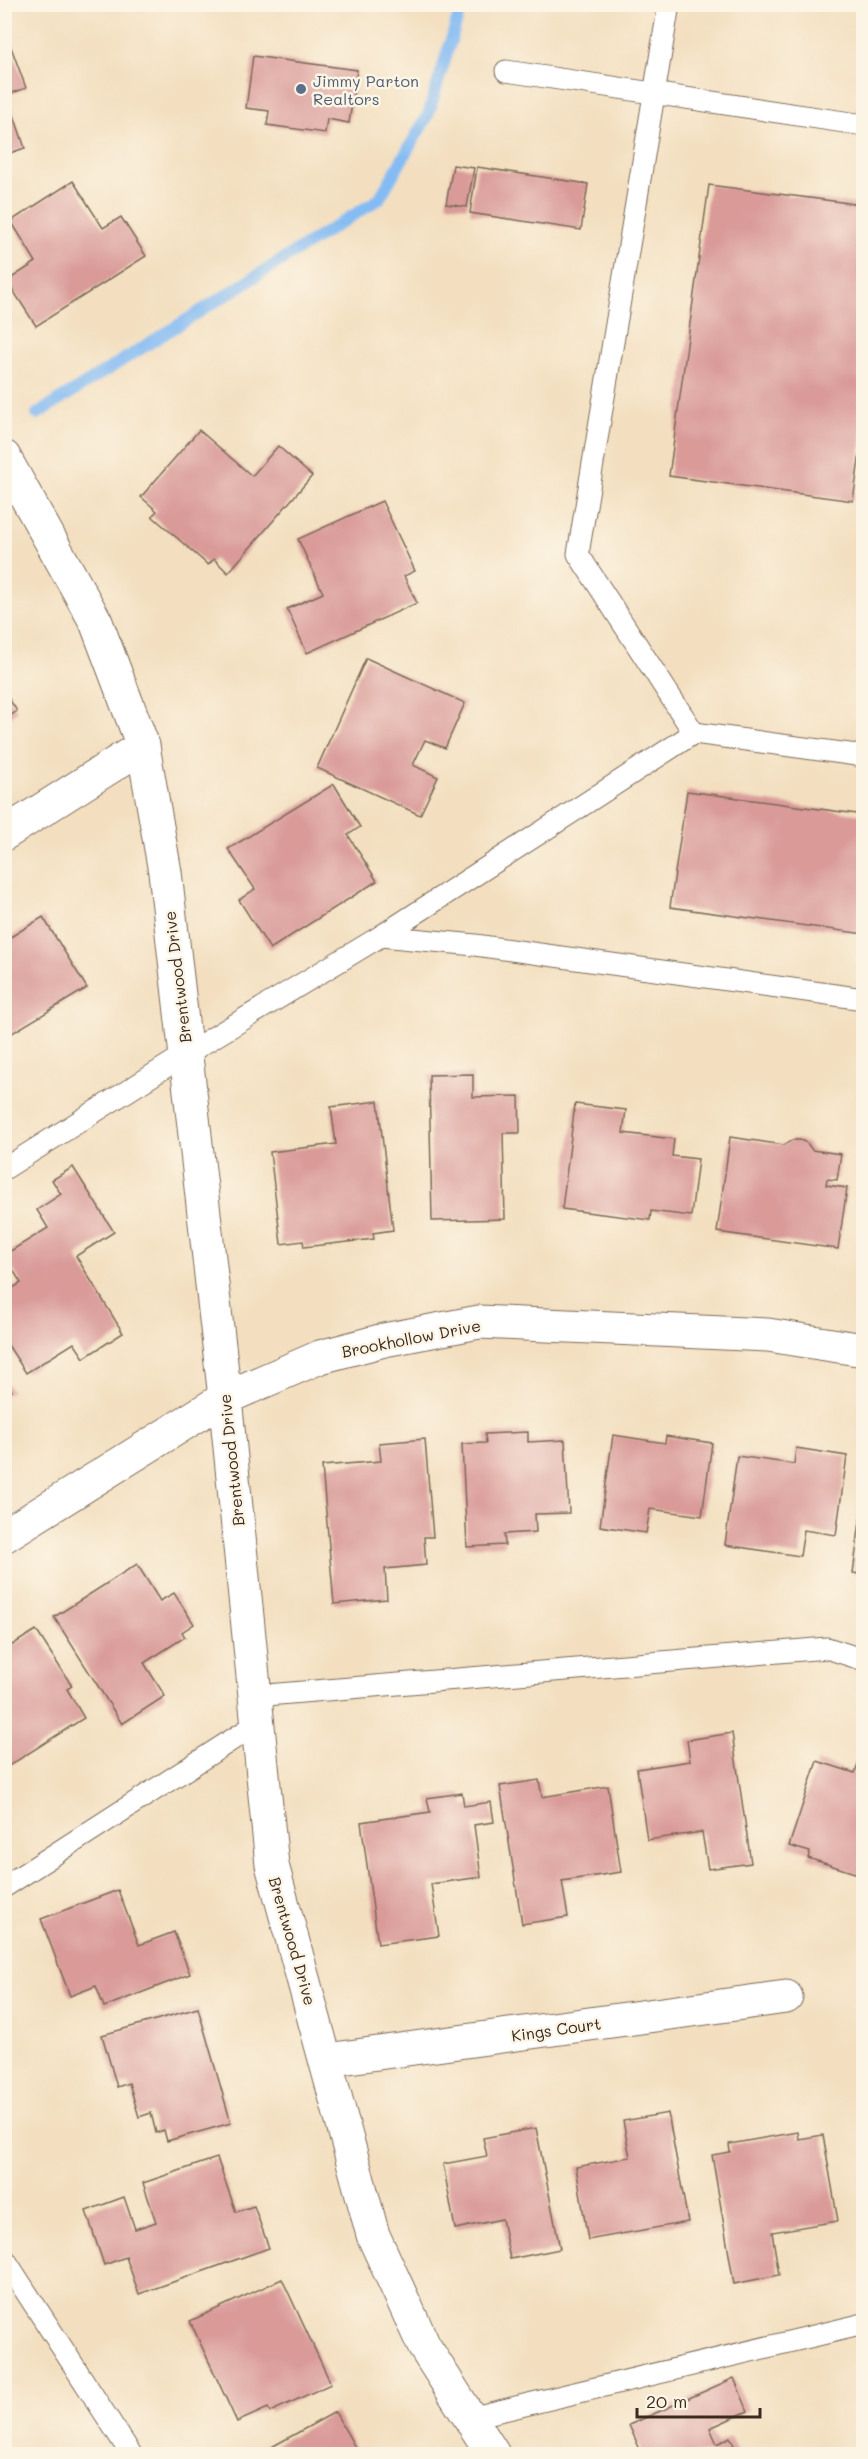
<svg xmlns="http://www.w3.org/2000/svg" width="868" height="2459" viewBox="0 0 868 2459" font-family="Mali,sans-serif">
  <style>
    .lines { fill: none; stroke-linecap: round; stroke-linejoin: round }
    .stream { stroke: #84bbf3; stroke-width: 12 }
    .building { fill: #d99a98 }
    .service-casing { stroke: #7b6957; stroke-width: 23 }
    .minor-casing { stroke: #7b6957; stroke-width: 35 }
    .service { stroke: #fff; stroke-width: 21 }
    .minor { stroke: #fff; stroke-width: 33 }
    .service-dot { fill: #5c6f8a; stroke: #fcf5e5; stroke-width: 2 }
    .labels { text-anchor: middle; dominant-baseline: central; stroke-width: 5; stroke-linejoin: round; paint-order: stroke }
    .service-label { font-size: 16px; fill: #4e5e75; stroke: #fcf5e5; text-anchor: start }
    .street-label { font-size: 16px; fill: #3b2a1e; stroke: #fcf5e5 }
  </style>
  <rect width="100%" height="100%" fill="#fcf5e5"/>
  <filter id="ink" filterUnits="userSpaceOnUse"><feTurbulence type="fractalNoise" baseFrequency=".0167" numOctaves="2"/><feDisplacementMap in="SourceGraphic" scale="12" xChannelSelector="R" yChannelSelector="G"/><feConvolveMatrix kernelMatrix="1 2 1 2 8 2 1 2 1" color-interpolation-filters="sRGB"/></filter>
  <filter id="wash" filterUnits="userSpaceOnUse"><feTurbulence type="fractalNoise" baseFrequency=".008" numOctaves="4" result="noise"/><feDisplacementMap in="SourceGraphic" scale="24" xChannelSelector="R" yChannelSelector="G"/><feGaussianBlur stdDeviation="1.35" result="paint"/><feColorMatrix in="noise" values="0 0 0 0 0 0 0 0 0 0 0 0 0 0 0 0 0 1.4 0 .05"/><feComposite in="paint" operator="in"/></filter>
  <g filter="url(#wash)">
    <rect width="100%" height="100%" fill="#f3dfc0"/>
    <g class="lines">
      <!-- stream -->
      <polyline class="stream" points="37,414 379,199 428,115 462,4"/>
    </g>
    <g id="blocks">
      <!-- building -->
      <g class="building">
        <polygon points="4,28 26,88 7,95 25,148 4,155"/>
        <polygon points="253,56 357,70 349,123 327,119 325,133 267,125 269,111 246,108"/>
        <polygon points="453,165 474,168 467,207 446,204"/>
        <polygon points="477,167 588,184 581,230 470,213"/>
        <polygon points="73,181 103,228 121,217 146,256 36,326 7,281 36,262 11,221"/>
        <polygon points="709,185 864,205 864,426 853,501 669,476"/>
        <polygon points="199,430 252,476 278,446 312,476 228,573 214,559 208,565 152,516 157,511 141,497"/>
        <polygon points="382,501 415,571 404,576 417,603 307,653 287,609 323,593 298,539"/>
        <polygon points="366,658 465,703 445,748 425,740 413,765 438,777 420,815 317,768"/>
        <polygon points="4,691 17,711 4,720"/>
        <polygon points="334,784 360,827 348,835 377,881 270,949 239,900 255,889 228,849"/>
        <polygon points="687,791 864,815 864,934 670,907"/>
        <polygon points="43,917 87,988 4,1038 4,941"/>
        <polygon points="473,1074 473,1097 519,1096 520,1133 503,1133 505,1219 432,1221 429,1075"/>
        <polygon points="378,1101 393,1230 373,1233 374,1239 304,1247 303,1241 281,1244 270,1152 336,1144 331,1107"/>
        <polygon points="575,1104 626,1110 623,1133 674,1139 672,1156 698,1159 691,1216 651,1211 650,1220 562,1209"/>
        <polygon points="730,1137 784,1145 792,1140 800,1140 807,1143 812,1150 841,1154 837,1180 827,1179 826,1185 847,1188 838,1249 717,1232"/>
        <polygon points="73,1167 114,1232 76,1256 123,1333 84,1358 74,1343 26,1373 4,1339 4,1293 21,1283 4,1255 48,1228 37,1210 61,1194 52,1180"/>
        <polygon points="4,1379 12,1391 4,1396"/>
        <polygon points="528,1432 528,1442 565,1440 569,1513 535,1514 536,1532 504,1534 505,1545 467,1547 462,1444 486,1443 485,1434"/>
        <polygon points="613,1435 665,1443 666,1436 712,1443 702,1516 650,1509 646,1533 600,1526"/>
        <polygon points="425,1439 433,1537 424,1537 426,1565 385,1569 387,1599 334,1604 322,1466 381,1461 379,1443"/>
        <polygon points="796,1448 847,1456 836,1535 804,1530 800,1556 725,1545 737,1456 794,1464"/>
        <polygon points="862,1507 864,1507 864,1575 853,1573"/>
        <polygon points="137,1564 160,1601 174,1593 194,1624 182,1632 185,1637 144,1663 165,1696 122,1724 54,1617"/>
        <polygon points="36,1630 72,1686 67,1689 84,1718 4,1769 4,1650"/>
        <polygon points="732,1733 751,1863 708,1869 702,1832 647,1840 637,1769 690,1761 687,1740"/>
        <polygon points="863,1748 864,1748 864,1876 808,1858 810,1852 789,1846 817,1761 855,1773"/>
        <polygon points="539,1780 542,1797 608,1786 621,1872 562,1881 568,1917 522,1924 500,1786"/>
        <polygon points="462,1793 464,1806 491,1802 494,1822 474,1825 481,1877 431,1884 439,1936 378,1944 361,1822 430,1812 427,1798"/>
        <polygon points="118,1890 139,1945 174,1932 190,1974 104,2007 96,1986 70,1996 41,1919"/>
        <polygon points="198,2008 231,2123 167,2141 164,2130 156,2133 151,2113 139,2117 129,2083 117,2087 102,2035"/>
        <polygon points="668,2113 688,2222 588,2240 576,2167 630,2157 623,2121"/>
        <polygon points="536,2128 560,2249 510,2259 502,2219 455,2229 443,2164 487,2156 483,2138"/>
        <polygon points="798,2132 799,2139 823,2135 838,2221 772,2232 779,2275 734,2284 712,2155 730,2152 729,2144"/>
        <polygon points="217,2158 236,2212 254,2206 269,2248 139,2294 126,2257 104,2265 86,2211 124,2197 135,2229 156,2222 143,2183"/>
        <polygon points="282,2279 331,2384 270,2412 268,2408 237,2422 190,2321"/>
        <polygon points="734,2378 748,2411 710,2428 717,2444 730,2437 738,2454 642,2454 629,2425"/>
        <polygon points="335,2412 359,2454 259,2454"/>
      </g>
    </g>
  </g>
  <g filter="url(#ink)">
    <use href="#blocks" fill-opacity="0" stroke="#7b6957" stroke-width="1.5"/>
    <g class="lines">
      <defs>
        <g id="service">
          <polyline points="669,4 578,554 694,733"/>
          <polyline points="506,71 864,125"/>
          <polyline points="381,936 475,945 864,999"/>
          <polyline points="4,1169 186,1054 381,936 694,733 864,756"/>
          <polyline points="255,1696 827,1648 864,1660"/>
          <polyline points="4,1887 258,1723"/>
          <polyline points="4,2258 131,2454"/>
          <polyline points="470,2418 864,2324"/>
        </g>
        <g id="minor">
          <polyline points="4,457 96,622 143,746 165,872 225,1398 272,1865 373,2235 424,2346 493,2454"/>
          <polyline points="4,834 143,746"/>
          <polyline points="4,1536 225,1398 320,1357 384,1340 479,1322 768,1335 864,1350"/>
          <polyline points="327,2060 786,1997"/>
        </g>
      </defs>
      <!-- service casing -->
      <use href="#service" class="service-casing"/>
      <!-- minor casing -->
      <use href="#minor" class="minor-casing"/>
      <!-- service -->
      <use href="#service" class="service"/>
      <!-- minor -->
      <use href="#minor" class="minor"/>
    </g>
  </g>
  <!-- markers -->
  <circle class="service-dot" cx="301" cy="89" r="6"/>
  <g class="labels">
    <!-- service labels -->
    <g class="service-label">
      <text x="313" y="80">Jimmy Parton<tspan x="313" dy="18">Realtors</tspan></text>
    </g>
    <!-- street labels -->
    <g class="street-label">
      <text transform="translate(177 977) rotate(-97)">Brentwood Drive</text>
      <text transform="translate(411 1338) rotate(-11)">Brookhollow Drive</text>
      <text transform="translate(231 1460) rotate(-96)">Brentwood Drive</text>
      <text transform="translate(293 1941) rotate(74)">Brentwood Drive</text>
      <text transform="translate(556 2029) rotate(-8)">Kings Court</text>
    </g>
  </g>
  <!-- margin -->
  <rect width="868" height="2459" fill="none" stroke="#fcf5e5" stroke-width="24"/>
  <!-- scale -->
  <path d="M637 2408v9h123v-9" fill="none" stroke="#3b2a1e" stroke-width="3"/>
  <text x="646" y="2408" font-size="18" fill="#3b2a1e" stroke="#fcf5e5" stroke-width="4.5" paint-order="stroke">20 m</text>
</svg>
